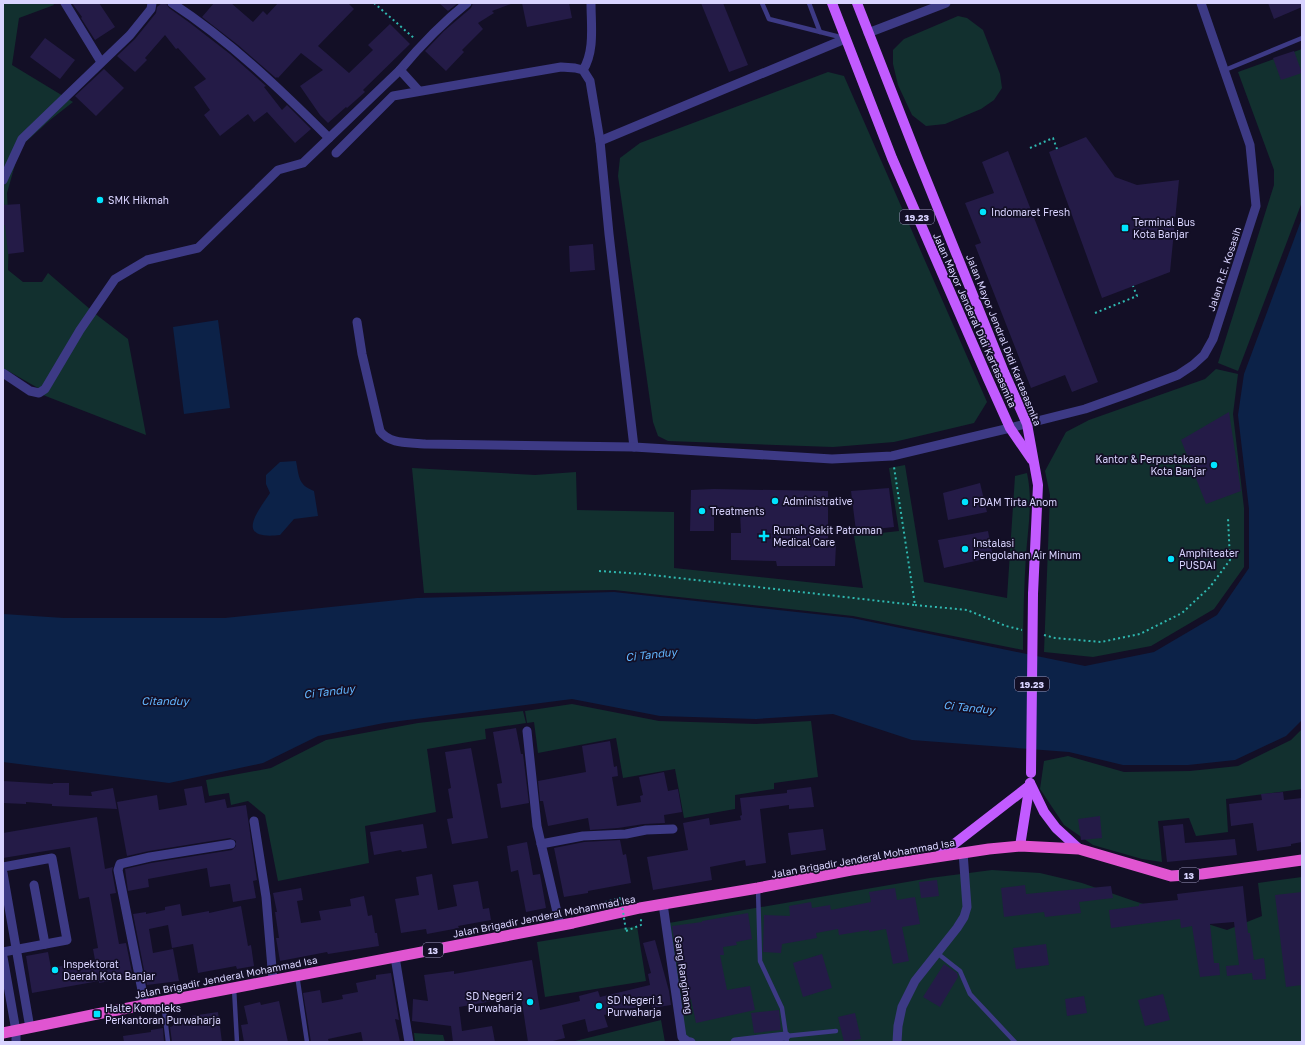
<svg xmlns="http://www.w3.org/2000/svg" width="1305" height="1045" viewBox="0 0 1305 1045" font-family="'Golos Text',sans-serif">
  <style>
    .green { fill: #12302f }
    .water { fill: #0c2248 }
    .building { fill: #241b47 }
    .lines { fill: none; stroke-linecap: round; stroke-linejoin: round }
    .path { stroke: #2fb8b0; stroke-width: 2; stroke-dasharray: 2 3; stroke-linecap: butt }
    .service { stroke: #3d3a85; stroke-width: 4.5 }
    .minor { stroke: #3d3a85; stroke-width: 9 }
    .primary { stroke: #c25bff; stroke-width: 10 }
    .trunk { stroke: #e055d1; stroke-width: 11 }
    .path-bridge { stroke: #2fb8b0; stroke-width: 2; stroke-dasharray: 2 3; stroke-linecap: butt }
    .primary-bridge { stroke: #c25bff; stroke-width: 10 }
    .poi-dot { fill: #00e5ff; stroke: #130f26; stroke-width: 1.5 }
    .labels { text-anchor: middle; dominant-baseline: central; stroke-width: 3.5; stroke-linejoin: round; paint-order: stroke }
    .shield { fill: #130f26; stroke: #9e99be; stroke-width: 1 }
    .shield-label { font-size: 9px; font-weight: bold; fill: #d9d4ff }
    .poi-label { font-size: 10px; fill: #d9d4ff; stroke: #130f26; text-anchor: start }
    .street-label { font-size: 10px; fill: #d9d4ff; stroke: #130f26 }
    .water-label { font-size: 11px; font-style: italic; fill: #62b6ff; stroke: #130f26 }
  </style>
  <rect width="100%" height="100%" fill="#130f26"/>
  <!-- green -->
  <g class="green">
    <polygon points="3,3 53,3 54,5 19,18 12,65 73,102 50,120 20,147 7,193 9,233 8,270 23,282 42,282 48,273 98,316 128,339 146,435 43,395 38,388 3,368"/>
    <polygon points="958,16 967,18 983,30 1000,74 1002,88 994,100 981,109 945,124 926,126 912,115 898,85 893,64 893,50 904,39"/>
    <polygon points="1302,49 1302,202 1238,371 1218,363 1274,185 1274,170 1238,72"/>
    <polygon points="828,72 844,76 987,402 974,423 894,442 833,447 668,441 658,436 653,422 618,176 620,158 640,143"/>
    <polygon points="1216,369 1238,374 1233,414 1244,508 1244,567 1214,609 1151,646 1093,657 1044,652 1050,495 1045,471 1066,432 1089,420 1205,379"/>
    <path d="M905,465L924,582L1007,598L1015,476L1027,473C1033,500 1028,528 1026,555C1024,587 1023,618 1023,650L853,616L614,590L424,593L412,468L535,475L576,472L577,510L674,512V568L863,588L854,536L899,531L889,468Z"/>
    <polygon points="572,704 659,721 756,724 811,721 818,777 774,783 774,789 735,795 735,809 684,818 675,769 623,778 616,738 538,753 534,722 527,723 525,711"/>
    <polygon points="523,711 526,723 485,729 486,739 427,749 436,812 365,826 369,863 278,881 265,815 248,801 231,805 229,793 209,796 206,780 271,768 326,740 418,723"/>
    <polygon points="1302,729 1302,789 1226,799 1228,832 1196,836 1189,818 1158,821 1162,862 1142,859 1093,845 1064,825 1040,789 1044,761 1068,756 1124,772 1190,771 1238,766 1291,740"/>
    <polygon points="992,870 1040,873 1082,883 1134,901 1227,930 1262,916 1258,883 1302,877 1302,1042 679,1042 663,924 930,878"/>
    <polygon points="637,926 646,981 545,997 537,942"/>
    <polygon points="661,1020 665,1042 571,1042"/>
    <polygon points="414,1033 443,1035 445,1042 415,1042"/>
  </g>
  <!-- water -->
  <g class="water">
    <polygon points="1302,218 1302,720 1286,736 1235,760 1188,765 1123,765 1069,752 912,740 833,714 756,719 660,716 572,699 384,723 318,736 263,763 169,783 3,762 3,614 64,618 225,618 417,598 614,592 852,618 1085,666 1154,652 1217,615 1249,568 1249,509 1238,415 1244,374"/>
    <polygon points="218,320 230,408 184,414 173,327"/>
    <path d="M296,461C299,476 298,485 314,491L318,516L294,519L280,535C235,540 256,514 270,493L266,484V475L280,462Z"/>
  </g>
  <!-- building -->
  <g class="building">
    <polygon points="72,3 99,3 115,27 95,40 81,18 82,17"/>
    <polygon points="162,3 166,3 169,8 190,23 230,54 266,86 264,87 282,110 287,105 311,129 295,143 267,112 254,122 248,114 220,136 204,115 210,110 194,87 206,79 178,48 176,49 165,35 145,58 147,60 135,72 117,56 135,39 156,13 157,7"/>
    <polygon points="214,3 231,3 253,22 263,11 267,15 278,3 348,3 354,9 318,46 349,73 373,50 368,45 390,24 410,44 363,90 365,92 347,108 346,107 328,123 320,115 300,86 323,70 301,53 278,78 277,77 276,78 238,45 202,17"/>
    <polygon points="439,3 458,3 448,11"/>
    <polygon points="473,3 511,3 511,4 492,11 494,13 478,23 483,29 462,50 464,52 446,71 425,51 444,31 471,8"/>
    <polygon points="522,3 569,3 572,18 527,27"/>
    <polygon points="701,3 723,3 748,65 729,72"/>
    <polygon points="1268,3 1302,3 1302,7 1274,19"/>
    <polygon points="45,38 75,60 60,79 30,57"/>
    <polygon points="1294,51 1302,73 1281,80 1273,58"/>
    <polygon points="104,69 124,88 96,116 75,96"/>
    <polygon points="1086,137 1115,177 1137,185 1179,180 1170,272 1102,298 1049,152"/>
    <polygon points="1008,151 1098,382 1072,392 1065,375 1031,388 975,245 981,243 965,203 994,193 982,162"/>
    <polygon points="20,204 24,252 8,254 5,225 3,225 3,205"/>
    <polygon points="593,244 595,270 570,272 569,246"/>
    <polygon points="1229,412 1241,491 1206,504 1181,440"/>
    <polygon points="980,483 987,512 948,520 943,493"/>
    <polygon points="889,488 894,527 856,531 851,491"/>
    <polygon points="714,489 828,491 828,544 836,544 835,566 777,566 776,561 731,560 731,533 741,533 740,512 714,511 714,531 690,531 691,490"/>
    <polygon points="988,531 993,557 944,568 938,540"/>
    <polygon points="516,728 521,754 523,754 529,803 501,808 497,784 502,783 493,732"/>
    <polygon points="610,741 614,767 617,766 618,776 612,777 617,806 641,802 640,796 643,795 639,777 664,772 668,791 678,789 682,812 664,815 665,823 644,824 618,828 590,830 588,818 548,826 543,801 540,801 538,781 586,772 582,746"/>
    <polygon points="471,748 488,838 452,844 447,819 453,818 448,789 451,788 445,752"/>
    <polygon points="3,781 53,784 53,783 69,783 69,795 92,796 91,792 113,788 117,809 52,806 52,804 26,802 26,804 3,803"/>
    <polygon points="202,786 205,803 225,799 227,808 246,805 257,880 253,881 256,898 233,902 230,884 210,887 207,868 148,879 149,887 128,891 125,869 151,863 232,850 236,846 236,841 230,838 149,851 127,856 117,802 157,795 159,810 187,805 184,789"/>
    <polygon points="811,787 814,807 789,809 789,805 760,809 766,863 746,866 745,860 710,867 712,880 653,890 647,857 688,850 683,823 709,818 710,825 741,820 740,816 742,815 740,798 787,793 787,790"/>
    <polygon points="1283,792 1284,800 1302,798 1302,842 1291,844 1291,846 1257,851 1253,823 1231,826 1229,804 1262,800 1261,794"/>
    <polygon points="1100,816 1102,838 1081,840 1078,819"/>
    <polygon points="97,817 105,869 113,867 112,871 116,893 110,894 119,944 126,943 133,977 99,983 99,981 32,993 26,956 48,952 51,968 95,960 93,949 98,948 89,897 79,899 70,847 3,858 3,833"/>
    <polygon points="423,824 427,848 402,852 401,850 374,855 370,832"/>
    <polygon points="1183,824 1185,843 1235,839 1237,855 1167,862 1163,826"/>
    <polygon points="823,829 826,850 791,855 788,833"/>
    <polygon points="620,840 623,855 626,854 631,883 588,891 588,893 564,897 554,848 584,842"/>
    <polygon points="527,842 533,875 540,874 546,908 526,912 518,870 511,872 507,846"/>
    <polygon points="432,874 438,910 457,906 453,885 478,881 483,909 489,908 491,920 458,926 459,928 427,934 426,929 401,933 395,899 419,895 416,877"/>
    <polygon points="937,880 939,896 921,898 919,882"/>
    <polygon points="1025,885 1026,894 1111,886 1113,898 1079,902 1081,913 1045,917 1044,912 1004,917 1001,888"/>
    <polygon points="1243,886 1248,933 1250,933 1254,960 1264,958 1266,979 1253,980 1252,973 1227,976 1226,966 1239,965 1234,922 1210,924 1214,963 1219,963 1220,975 1200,977 1192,926 1181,928 1180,919 1111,928 1109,910 1139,906 1139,904 1178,900 1177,894"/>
    <polygon points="301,888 303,900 297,901 301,923 321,920 319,911 351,906 350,899 364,896 368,916 372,915 375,933 377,933 379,946 328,954 327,952 280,961 276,938 279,938 275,912 277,912 273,893"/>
    <polygon points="895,888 897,900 915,897 920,924 902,927 909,961 893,964 886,929 869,932 869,930 839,935 838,929 816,933 817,938 782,944 781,953 763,952 764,915 790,916 789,906 811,902 812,908 830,905 831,910 871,902 869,892"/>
    <polygon points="1302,892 1302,985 1286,987 1275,895"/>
    <polygon points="180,904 182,916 209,911 209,913 241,906 248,946 251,945 254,966 237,969 236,966 198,973 193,944 172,948 168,925 149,929 153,953 173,949 179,981 147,985 133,914 146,912 146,914 165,910 165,907"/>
    <polygon points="748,913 752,939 736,942 737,945 723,947 724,955 720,955 727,990 750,986 755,1010 696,1023 691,999 683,1001 672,926 702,922 702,921"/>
    <polygon points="655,940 669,991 671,1005 652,1008 652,1004 604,1015 608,1027 588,1032 585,1019 562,1025 565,1038 549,1042 528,1042 521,996 459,1007 462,1031 492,1026 495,1042 453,1042 451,1026 412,1021 413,999 428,1001 424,975 454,971 454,974 532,960 540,1010 580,1001 579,996 598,991 600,997 650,985 648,974 651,973 643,943"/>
    <polygon points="1046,944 1049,965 1016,969 1013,948"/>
    <polygon points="822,954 832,988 803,997 793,963"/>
    <polygon points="944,964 957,973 958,977 940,1007 923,997"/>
    <polygon points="391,973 399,1020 395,1019 400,1042 363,1042 361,1032 328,1039 329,1042 311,1042 303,993 320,990 322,1003 343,999 342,995 358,992 356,983 376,979 376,975"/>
    <polygon points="1163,994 1170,1020 1145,1026 1138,1000"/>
    <polygon points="1084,996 1087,1013 1067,1016 1065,999"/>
    <polygon points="279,1001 288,1042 244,1042 241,1025 248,1024 244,1006 260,1002 261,1005"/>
    <polygon points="779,1010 781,1030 754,1033 751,1013"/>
    <polygon points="218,1012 222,1042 172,1042 170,1027 173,1026 173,1024 192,1021 191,1016"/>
    <polygon points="855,1013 861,1039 844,1042 838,1017"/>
    <polygon points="163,1028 164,1042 124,1042 123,1036 151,1032 151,1030"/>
  </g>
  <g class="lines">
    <!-- path -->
    <g class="path">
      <polyline points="374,3 415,39"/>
      <polyline points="1030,148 1053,138 1057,149"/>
      <polyline points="1095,313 1137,296 1133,286"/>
      <polyline points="599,571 643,574 915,605 894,467"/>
      <polyline points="915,605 967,610 1006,626 1022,630"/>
      <polyline points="1044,635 1055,638 1101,642 1140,634 1182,613 1210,587 1230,560 1228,518"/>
      <polyline points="601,905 602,903 621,898"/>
      <polyline points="626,931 641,925 641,919"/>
    </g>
    <!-- service -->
    <g class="service">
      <polyline points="762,3 769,19 844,38"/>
      <polyline points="809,3 820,32"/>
      <polyline points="1225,70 1302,38"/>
      <polyline points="758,889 760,961 782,1008 787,1042"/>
      <polyline points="937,953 960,971 970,994 1015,1042"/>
      <polyline points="297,975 307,1042"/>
      <polyline points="234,988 237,1042"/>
      <polyline points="163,1001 168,1042"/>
      <polyline points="786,1036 836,1031"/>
    </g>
    <!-- minor -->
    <g class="minor">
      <polyline points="65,3 101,62"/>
      <path d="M172,3C230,41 280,89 329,138"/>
      <polyline points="868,33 946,3"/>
      <path d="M400,70C421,45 442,23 467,3"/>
      <path d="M583,70C595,51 591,25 591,3"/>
      <polyline points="600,141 845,39"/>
      <polyline points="336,153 393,96 561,67 575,68 583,70 590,81 600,141 609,234 634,447"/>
      <polyline points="3,180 22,139 130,35 151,9 152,3"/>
      <path d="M357,322L362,354L380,431C390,445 410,442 425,444L634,447L832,459L892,456L1010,428L1085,409L1130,393L1178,375L1193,365L1204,355L1213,339L1256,206L1250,145L1201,3"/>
      <polyline points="3,373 30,391 39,393 45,389 80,330 115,279 147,260 198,248 278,170 303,163 400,70 419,91"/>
      <polyline points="527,731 537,826 560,925"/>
      <polyline points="254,821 266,897 273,980"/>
      <polyline points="541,844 583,836 626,834 646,830 673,829"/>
      <polyline points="3,867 52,858 67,940 3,952"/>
      <polyline points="3,873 30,1028"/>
      <polyline points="34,885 45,944"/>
      <polyline points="663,904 682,1037 687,1041 691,1042"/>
      <polyline points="3,957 16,1031 16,1042"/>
      <polyline points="395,957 409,1042"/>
      <polyline points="145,1005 118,870 120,864 150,857 231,844"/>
      <polyline points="735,1042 786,1036"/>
      <polyline points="897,1042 898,1026 902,1007 915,981 957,928 964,917 967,907 963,852"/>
    </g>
    <!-- primary -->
    <g class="primary">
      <polyline points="832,3 892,158 988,379 1010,428 1032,460"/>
      <polyline points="857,3 918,159 1004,372 1027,424 1038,485 1033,594"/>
      <polyline points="1030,783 1044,812 1056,828 1079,849"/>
      <polyline points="1020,846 1030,783"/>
      <polyline points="940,855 1029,786"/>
    </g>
    <!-- trunk -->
    <polyline class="trunk" points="3,1033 97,1014 573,923 640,908 758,888 851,870 989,849 1020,846 1079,849 1171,876 1202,874 1302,860"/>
    <!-- path-bridge -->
    <polyline class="path-bridge" points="621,898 626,931"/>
    <!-- primary-bridge -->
    <polyline class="primary-bridge" points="1031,773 1033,594"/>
  </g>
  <!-- markers -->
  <g class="poi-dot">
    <circle cx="100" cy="200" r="4"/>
    <circle cx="983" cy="212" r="4"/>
    <rect x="1121" y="224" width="8" height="8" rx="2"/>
    <circle cx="1214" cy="465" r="4"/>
    <circle cx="775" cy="501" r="4"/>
    <circle cx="965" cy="502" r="4"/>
    <circle cx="702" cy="511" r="4"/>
    <path d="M762 530h4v4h4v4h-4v4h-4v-4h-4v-4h4z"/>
    <circle cx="965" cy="549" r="4"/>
    <circle cx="1171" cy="559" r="4"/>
    <circle cx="55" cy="970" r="4"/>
    <circle cx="530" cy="1002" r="4"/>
    <circle cx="599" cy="1006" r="4"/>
    <rect x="93" y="1010" width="8" height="8" rx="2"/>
  </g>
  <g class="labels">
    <!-- shield labels -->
    <g class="shield">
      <rect x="900" y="210" width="34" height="14" rx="3"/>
      <rect x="1015" y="677" width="34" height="14" rx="3"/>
      <rect x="1179" y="868" width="20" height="14" rx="3"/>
      <rect x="423" y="943" width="20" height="14" rx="3"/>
    </g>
    <g class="shield-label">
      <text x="917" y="217">19.23</text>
      <text x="1032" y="684">19.23</text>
      <text x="1189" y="875">13</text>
      <text x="433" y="950">13</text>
    </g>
    <!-- poi labels -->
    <g class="poi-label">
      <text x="108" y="200">SMK Hikmah</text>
      <text x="991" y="212">Indomaret Fresh</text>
      <text x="1133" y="222">Terminal Bus<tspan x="1133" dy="12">Kota Banjar</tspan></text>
      <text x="1206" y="459" text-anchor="end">Kantor &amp; Perpustakaan<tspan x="1206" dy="12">Kota Banjar</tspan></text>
      <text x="783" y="501">Administrative</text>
      <text x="973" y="502">PDAM Tirta Anom</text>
      <text x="710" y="511">Treatments</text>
      <text x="773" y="530">Rumah Sakit Patroman<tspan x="773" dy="12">Medical Care</tspan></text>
      <text x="973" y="543">Instalasi<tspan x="973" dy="12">Pengolahan Air Minum</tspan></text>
      <text x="1179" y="553">Amphiteater<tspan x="1179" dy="12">PUSDAI</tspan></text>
      <text x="63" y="964">Inspektorat<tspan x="63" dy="12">Daerah Kota Banjar</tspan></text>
      <text x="522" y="996" text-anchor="end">SD Negeri 2<tspan x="522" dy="12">Purwaharja</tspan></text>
      <text x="607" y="1000">SD Negeri 1<tspan x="607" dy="12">Purwaharja</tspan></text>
      <text x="105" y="1008">Halte Kompleks<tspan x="105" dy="12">Perkantoran Purwaharja</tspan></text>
    </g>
    <!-- street labels -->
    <g class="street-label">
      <text transform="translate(1224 269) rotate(-72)">Jalan R.E. Kosasih</text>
      <text transform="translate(975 320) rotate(66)">Jalan Mayor Jenderal Didi Kartasasmita</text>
      <text transform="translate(1004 340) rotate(68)">Jalan Mayor Jendral Didi Kartasasmita</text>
      <text transform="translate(863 858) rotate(-10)">Jalan Brigadir Jenderal Mohammad Isa</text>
      <text transform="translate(544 916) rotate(-11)">Jalan Brigadir Jenderal Mohammad Isa</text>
      <text transform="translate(684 975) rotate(82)">Gang Ranginang</text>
      <text transform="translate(226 977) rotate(-11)">Jalan Brigadir Jenderal Mohammad Isa</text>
    </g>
    <!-- water labels -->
    <g class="water-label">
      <text transform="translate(651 654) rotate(-6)">Ci Tanduy</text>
      <text transform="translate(329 691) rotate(-7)">Ci Tanduy</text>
      <text x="165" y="700">Citanduy</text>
      <text transform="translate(969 707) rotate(6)">Ci Tanduy</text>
    </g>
  </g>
  <!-- border -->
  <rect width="1305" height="1045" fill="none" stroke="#d9d4ff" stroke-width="8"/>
</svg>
